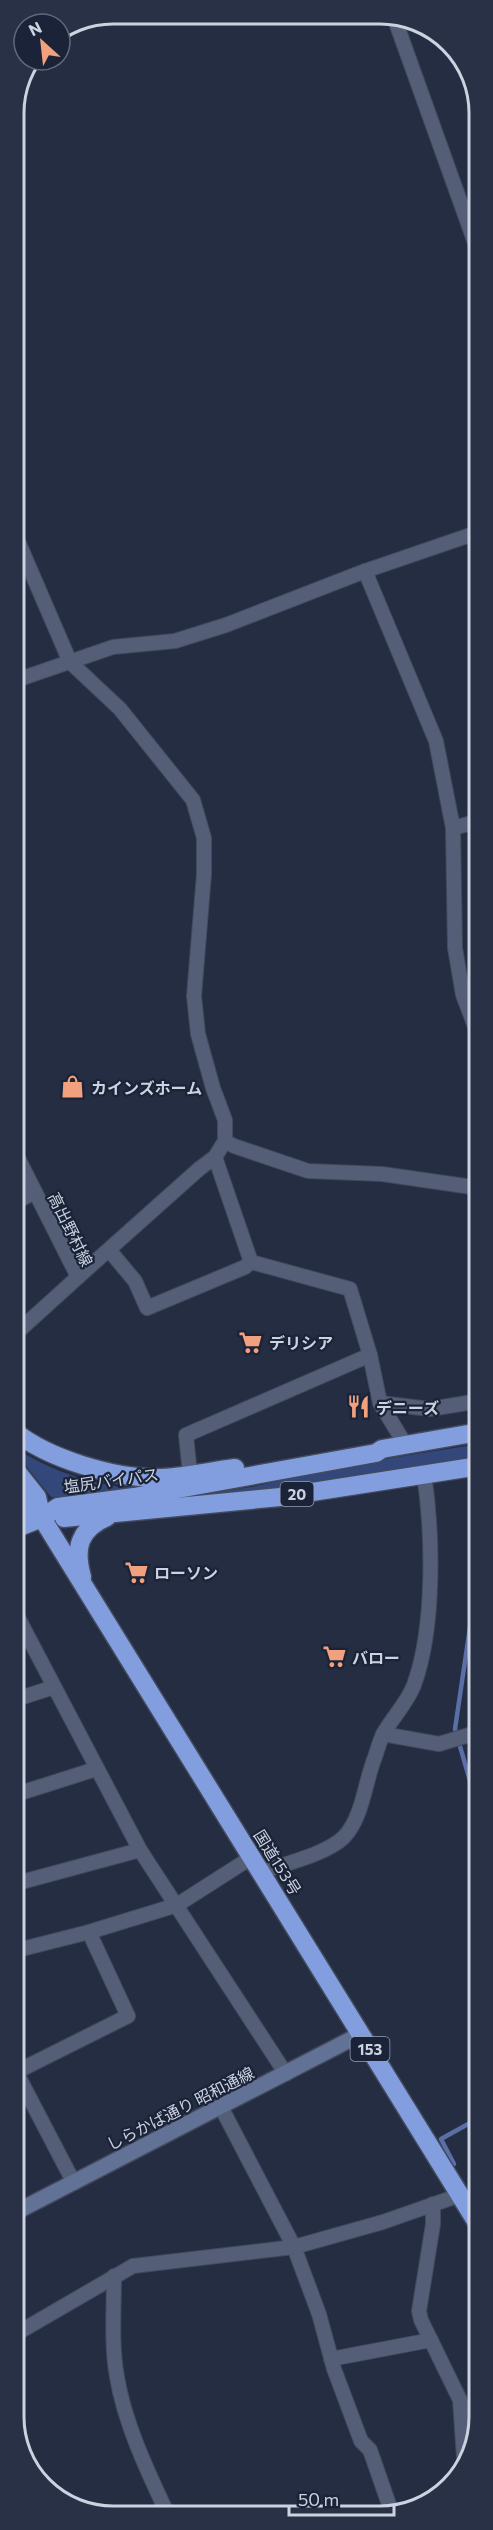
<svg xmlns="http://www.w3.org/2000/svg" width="493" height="2530" viewBox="0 0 493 2530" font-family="Commissioner,'Noto Sans JP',sans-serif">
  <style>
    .green { fill: #33477a }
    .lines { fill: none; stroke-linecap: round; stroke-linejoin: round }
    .stream { stroke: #5b6fa7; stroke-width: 4.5 }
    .street-casing { stroke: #424a5c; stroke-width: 16 }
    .secondary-casing { stroke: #424a5c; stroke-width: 18 }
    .highway-casing { stroke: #424a5c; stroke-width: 21 }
    .street { stroke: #545e77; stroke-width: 14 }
    .secondary { stroke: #627196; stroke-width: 15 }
    .highway { stroke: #839edf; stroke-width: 18 }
    .labels { text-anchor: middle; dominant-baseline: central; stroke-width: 4.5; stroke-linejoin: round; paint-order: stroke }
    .shield { fill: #1a2338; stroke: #979eae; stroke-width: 1.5 }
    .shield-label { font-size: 15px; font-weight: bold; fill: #ccd2e0 }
    .poi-label { font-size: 16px; font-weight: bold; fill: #ccd2e0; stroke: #1a2338; text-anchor: start }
    .street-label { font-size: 16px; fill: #ccd2e0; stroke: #1a2338 }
    .rim { fill: none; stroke: #ccd2e0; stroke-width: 3 }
  </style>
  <rect width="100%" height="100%" fill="#242d42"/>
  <!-- green -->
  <g class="green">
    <polygon points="479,1444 479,1458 285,1489 97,1507 252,1487 347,1465"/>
    <path d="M17,1449C53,1472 90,1483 132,1489L133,1492L51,1497L15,1452Z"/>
  </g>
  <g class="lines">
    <!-- stream -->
    <g class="stream">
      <polyline points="479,1566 455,1729 479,1812"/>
      <polyline points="454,2164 441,2139 479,2118"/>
    </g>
    <defs>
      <g id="street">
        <polyline points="394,17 479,254"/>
        <polyline points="14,532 70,662 120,709 193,800 204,838 204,874 194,996 198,1034 213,1088 225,1120 225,1141 215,1157 199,1169 78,1277"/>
        <polyline points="365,571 436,741 453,828 455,948 463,995 479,1037"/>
        <polyline points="14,681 113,647 175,641 226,625 365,571 479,532"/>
        <polyline points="453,828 479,821"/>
        <polyline points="225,1141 234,1146 308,1171 382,1174 479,1188"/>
        <polyline points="14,1150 78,1277 14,1335"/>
        <polyline points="215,1157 251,1262 350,1289 370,1355 380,1403 405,1444"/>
        <polyline points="14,1203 35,1192"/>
        <polyline points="109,1250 135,1281 147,1308 245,1267 251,1262"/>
        <polyline points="380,1403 430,1409 479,1401"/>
        <polyline points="190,1474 186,1435 370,1355"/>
        <polyline points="14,1610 140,1850 286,2074"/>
        <polyline points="14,1700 54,1687"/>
        <polyline points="383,1734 439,1744 479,1732"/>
        <polyline points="14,1795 96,1769"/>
        <path d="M261,1872C284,1864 327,1854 344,1837C363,1817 365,1781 375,1757C378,1748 380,1739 385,1731C394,1716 408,1701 414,1685C435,1627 433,1534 424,1474"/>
        <polyline points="14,1884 140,1850"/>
        <polyline points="14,1951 89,1932 177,1905 252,1857"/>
        <polyline points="14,2068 74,2183"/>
        <polyline points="14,2073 128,2016 89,1932"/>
        <polyline points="221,2107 294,2247 319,2314 334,2369 361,2441 370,2450 393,2516"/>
        <polyline points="433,2204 433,2224 419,2311 421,2320 460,2400 464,2458"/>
        <path d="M114,2276C114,2309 111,2345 117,2377C125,2425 148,2472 168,2515"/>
        <polyline points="14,2335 133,2266 294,2247 383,2222 460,2195"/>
        <polyline points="331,2359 431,2340"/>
      </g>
      <polyline id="secondary" points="14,2213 361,2034"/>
      <g id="highway">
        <path d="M14,1431C48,1459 114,1478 157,1478C183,1478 210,1471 235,1468"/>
        <polyline points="14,1468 37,1497 42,1518 479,2226"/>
        <polyline points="14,1490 25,1506 42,1518"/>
        <polyline points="64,1518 280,1497 479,1466"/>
        <polyline points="14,1529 42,1518 58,1507 134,1497 376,1453 382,1449 479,1432"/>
        <path d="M82,1577C74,1548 79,1529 107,1517"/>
      </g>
    </defs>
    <!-- street casing -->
    <use href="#street" class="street-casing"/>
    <!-- secondary casing -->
    <use href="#secondary" class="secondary-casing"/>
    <!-- highway casing -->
    <use href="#highway" class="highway-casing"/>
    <!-- street -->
    <use href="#street" class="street"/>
    <!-- secondary -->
    <use href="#secondary" class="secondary"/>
    <!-- highway -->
    <use href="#highway" class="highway"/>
  </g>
  <!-- icons -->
  <defs>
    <symbol id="shop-bare" viewBox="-9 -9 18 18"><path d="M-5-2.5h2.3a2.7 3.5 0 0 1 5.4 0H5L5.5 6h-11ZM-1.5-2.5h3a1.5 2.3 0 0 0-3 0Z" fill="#f1a17d" stroke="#1a2338" stroke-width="2.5" paint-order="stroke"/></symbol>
    <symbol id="supermarket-bare" viewBox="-9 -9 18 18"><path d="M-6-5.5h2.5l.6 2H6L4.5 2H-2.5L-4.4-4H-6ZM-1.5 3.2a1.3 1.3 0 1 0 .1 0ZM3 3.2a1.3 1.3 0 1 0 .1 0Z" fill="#f1a17d" stroke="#1a2338" stroke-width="2.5" paint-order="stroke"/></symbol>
    <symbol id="restaurant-bare" viewBox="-9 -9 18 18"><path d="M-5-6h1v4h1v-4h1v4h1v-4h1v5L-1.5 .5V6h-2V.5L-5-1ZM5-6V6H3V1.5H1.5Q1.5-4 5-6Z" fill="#f1a17d" stroke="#1a2338" stroke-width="2.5" paint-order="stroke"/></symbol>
  </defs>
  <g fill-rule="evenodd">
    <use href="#shop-bare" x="56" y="1070" width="33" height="33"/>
    <use href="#supermarket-bare" x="234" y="1326" width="33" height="33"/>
    <use href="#restaurant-bare" x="342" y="1390" width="33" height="33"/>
    <use href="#supermarket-bare" x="120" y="1556" width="33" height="33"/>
    <use href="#supermarket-bare" x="318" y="1640" width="33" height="33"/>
  </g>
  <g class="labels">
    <!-- shield labels -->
    <g class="shield">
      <rect x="280.5" y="1482" width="33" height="24" rx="4.5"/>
      <rect x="350.5" y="2037" width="39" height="24" rx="4.5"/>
    </g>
    <g class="shield-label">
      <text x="297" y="1494">20</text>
      <text x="370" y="2049">153</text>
    </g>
    <!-- poi labels -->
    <g class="poi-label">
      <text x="91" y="1087">カインズホーム</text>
      <text x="269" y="1342">デリシア</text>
      <text x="376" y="1407">デニーズ</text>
      <text x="154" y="1572">ローソン</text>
      <text x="352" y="1657">バロー</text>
    </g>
    <!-- street labels -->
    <g class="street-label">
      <text transform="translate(71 1229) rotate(64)">高出野村線</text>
      <text transform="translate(111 1480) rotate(-8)">塩尻バイパス</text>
      <text transform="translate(278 1862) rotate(58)">国道153号</text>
      <text transform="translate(180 2108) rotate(-27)">しらかば通り 昭和通線</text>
    </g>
  </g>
  <!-- crop -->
  <path d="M0 0H493V2530H0ZM113 24H380A89 89 0 0 1 469 113V2417A89 89 0 0 1 380 2506H113A89 89 0 0 1 24 2417V113A89 89 0 0 1 113 24Z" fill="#283145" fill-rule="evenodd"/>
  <path class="rim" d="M113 24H380A89 89 0 0 1 469 113V2417A89 89 0 0 1 380 2506H113A89 89 0 0 1 24 2417V113A89 89 0 0 1 113 24Z"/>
  <!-- north arrow -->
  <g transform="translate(42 42) rotate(333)"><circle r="28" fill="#1a2338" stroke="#61697b" stroke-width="1.5"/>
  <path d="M0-4.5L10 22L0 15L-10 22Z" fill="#f1a17d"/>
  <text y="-9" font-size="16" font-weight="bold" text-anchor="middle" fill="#ccd2e0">N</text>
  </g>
  <!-- scale -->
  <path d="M289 2506v9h105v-9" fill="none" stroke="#ccd2e0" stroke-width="3"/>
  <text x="298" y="2506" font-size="18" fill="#ccd2e0" stroke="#1a2338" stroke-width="4.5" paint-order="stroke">50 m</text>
</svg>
